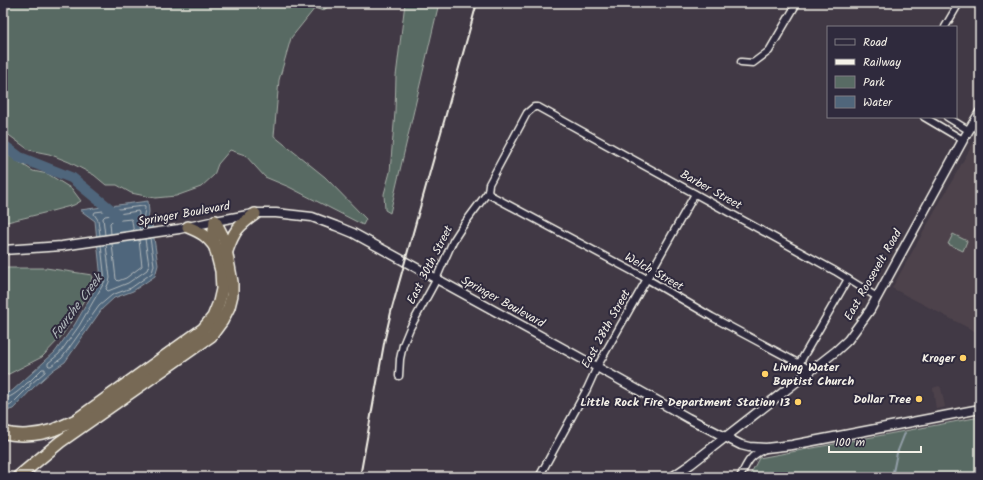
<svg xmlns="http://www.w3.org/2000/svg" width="983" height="480" viewBox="0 0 983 480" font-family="Kalam,sans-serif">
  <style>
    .built { fill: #4e434b }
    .green { fill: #586b64; stroke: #a6aea6 }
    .water { fill: #50667b; stroke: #929ea7 }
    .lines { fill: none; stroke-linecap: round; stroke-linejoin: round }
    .shore { stroke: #b2b9bc; stroke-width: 1 }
    .stream { stroke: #929ea7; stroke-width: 2 }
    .river { stroke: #50667b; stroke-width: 11 }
    .minor-casing { stroke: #f4f1e8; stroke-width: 9 }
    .secondary-casing { stroke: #f4f1e8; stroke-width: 11 }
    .motorway-casing { stroke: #f4f1e8; stroke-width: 14 }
    .minor { stroke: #2f2a3d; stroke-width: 6 }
    .secondary { stroke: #2f2a3d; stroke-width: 8 }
    .motorway { stroke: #776954; stroke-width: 11 }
    .rail { stroke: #f4f1e8; stroke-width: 2 }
    .poi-dot { fill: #ffd166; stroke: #2f2a3d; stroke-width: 1.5 }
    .labels { text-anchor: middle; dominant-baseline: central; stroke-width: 4; stroke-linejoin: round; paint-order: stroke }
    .street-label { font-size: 12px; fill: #f4f1e8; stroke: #2f2a3d }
    .poi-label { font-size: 12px; font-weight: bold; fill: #f4f1e8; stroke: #2f2a3d; text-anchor: end }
    .water-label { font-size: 13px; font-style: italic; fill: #b2b9bc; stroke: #2f2a3d }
  </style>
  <rect width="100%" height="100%" fill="#413945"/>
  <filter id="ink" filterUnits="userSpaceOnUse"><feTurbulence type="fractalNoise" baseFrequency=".025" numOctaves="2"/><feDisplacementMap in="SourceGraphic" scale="8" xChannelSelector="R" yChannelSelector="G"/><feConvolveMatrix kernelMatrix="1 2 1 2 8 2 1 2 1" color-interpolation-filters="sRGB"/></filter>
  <g filter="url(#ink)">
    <!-- built -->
    <g class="built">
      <polygon points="980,131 980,334 892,288"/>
      <polygon points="939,386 941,388 945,407 936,409 933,388"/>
    </g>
    <!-- green -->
    <g class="green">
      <polygon points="3,3 332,3 323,11 315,8 291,38 279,80 274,136 325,177 366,219 363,225 289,187 265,177 245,155 230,150 218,164 214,175 201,187 176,196 155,198 131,193 117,185 106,185 94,175 69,162 49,154 29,150 10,136 3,129"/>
      <polygon points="405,3 439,3 390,213 385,210 384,194 390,172 395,112 396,76"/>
      <polygon points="3,152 33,171 48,174 72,189 81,201 74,205 48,212 3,223"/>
      <polygon points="953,234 967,241 963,251 948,244"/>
      <polygon points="3,268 46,268 92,275 91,287 78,311 61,337 42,357 3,377"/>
      <polygon points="980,417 980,477 749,477 759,458"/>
    </g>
    <!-- water -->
    <polygon class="water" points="148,201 149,212 147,224 152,225 158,265 155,276 133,291 114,298 102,309 65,362 53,370 33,388 13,409 3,412 3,395 12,391 55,352 75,324 101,279 95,221 80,210"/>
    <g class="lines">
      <!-- shore -->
      <g class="shore">
        <path d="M111,234L110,223L112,221L131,219C133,221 132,227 134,231"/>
        <path d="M100,235L98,220L94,214L95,212L143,206L145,207C145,215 139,225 148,228"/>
        <polyline points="105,235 103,218 105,216 138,211 139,213 138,224 140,230"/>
        <polyline points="112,244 116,279 118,281 126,278 142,266 139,240"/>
        <polyline points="101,245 105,281 79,326 59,354 48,363 48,365 49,366 51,366 62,358 99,306 112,295 131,288 152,273 154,265 150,238"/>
        <polyline points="106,245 110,278 109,282 106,289 108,291 128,283 147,270 149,265 145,239"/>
        <path d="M3,399C13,397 20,390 27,383L29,382L42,369H45V372L32,383L30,384V386L11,405L3,408"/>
      </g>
      <!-- stream -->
      <polyline class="stream" points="892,477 897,453 905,433"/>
      <!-- river -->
      <polyline class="river" points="3,145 19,157 72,178 116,214 116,217"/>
      <defs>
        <g id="minor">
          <polyline points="945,27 959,3"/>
          <polyline points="741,62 753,63 769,51 797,3"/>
          <polyline points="924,117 963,140"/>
          <polyline points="947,117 968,130"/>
          <polyline points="488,192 490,195 647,279 712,317 811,370"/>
          <polyline points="799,364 848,279"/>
          <polyline points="399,376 400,359 403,345 410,328 434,284 440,270 453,241 462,227 488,192 489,184 527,113 534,107 538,107 835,271 877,297"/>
          <polyline points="539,477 587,389 597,367 695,194"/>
          <path d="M740,477C748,462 748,457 765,449"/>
        </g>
        <g id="secondary">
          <polyline points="3,250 62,246 179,229 215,221 259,213 276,213 312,217 336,226 353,233 597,367 688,418 741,445 749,447 766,448 792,445 980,409"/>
          <polyline points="672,477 691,464 836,351 848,340 870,310 963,140 980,112"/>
        </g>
        <g id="motorway">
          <path d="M188,227C202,233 206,235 215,247"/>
          <path d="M227,251C234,231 238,226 255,214"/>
          <path d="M3,432C18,437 38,435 53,430C61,427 69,423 76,420L203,329L213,317L219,302L222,289L221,271L213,240L215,221"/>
          <polyline points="18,477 60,442 211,336 222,321 229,307 232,295 232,282 224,239 215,221"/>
        </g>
      </defs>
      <!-- minor casing -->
      <use href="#minor" class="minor-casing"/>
      <!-- secondary casing -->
      <use href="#secondary" class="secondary-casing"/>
      <!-- motorway casing -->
      <use href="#motorway" class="motorway-casing"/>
      <!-- minor -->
      <use href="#minor" class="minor"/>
      <!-- secondary -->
      <use href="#secondary" class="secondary"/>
      <!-- motorway -->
      <use href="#motorway" class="motorway"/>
      <!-- rail -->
      <polyline class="rail" points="360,477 385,338 392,308 477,3"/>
    </g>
  </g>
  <!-- markers -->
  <g class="poi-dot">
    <circle cx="963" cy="358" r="4"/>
    <circle cx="765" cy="374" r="4"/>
    <circle cx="919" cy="399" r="4"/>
    <circle cx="798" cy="402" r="4"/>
  </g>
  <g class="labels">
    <!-- street labels -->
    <g class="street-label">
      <text transform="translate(711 190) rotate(29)">Barber Street</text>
      <text transform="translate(184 214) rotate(-10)">Springer Boulevard</text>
      <text transform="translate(430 265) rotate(-63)">East 30th Street</text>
      <text transform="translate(654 272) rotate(29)">Welch Street</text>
      <text transform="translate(873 275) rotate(-60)">East Roosevelt Road</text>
      <text transform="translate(503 302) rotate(29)">Springer Boulevard</text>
      <text transform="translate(606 329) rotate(-61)">East 28th Street</text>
    </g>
    <!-- poi labels -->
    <g class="poi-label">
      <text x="955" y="358">Kroger</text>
      <text x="773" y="367" text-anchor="start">Living Water<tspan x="773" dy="14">Baptist Church</tspan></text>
      <text x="911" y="399">Dollar Tree</text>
      <text x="790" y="402">Little Rock Fire Department Station 13</text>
    </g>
    <!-- water labels -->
    <g class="water-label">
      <text transform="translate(77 307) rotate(-53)">Fourche Creek</text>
    </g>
  </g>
  <!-- margin -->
  <rect width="983" height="480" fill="none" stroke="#2f2a3d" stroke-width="16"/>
  <rect x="8" y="8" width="967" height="464" fill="none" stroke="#f4f1e8" stroke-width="1.5" filter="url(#ink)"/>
  <!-- legend -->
  <rect x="827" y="26" width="130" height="92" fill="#2f2a3d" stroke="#7e7a81"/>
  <rect x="835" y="39" width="20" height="6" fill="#2f2a3d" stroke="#7e7a81"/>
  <text x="863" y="46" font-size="12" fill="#f4f1e8">Road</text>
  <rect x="835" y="59" width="20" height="6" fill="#f4f1e8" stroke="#7e7a81"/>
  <text x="863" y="66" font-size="12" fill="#f4f1e8">Railway</text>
  <rect x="835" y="76" width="20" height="12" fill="#586b64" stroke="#7e7a81"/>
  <text x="863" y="86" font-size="12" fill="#f4f1e8">Park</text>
  <rect x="835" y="96" width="20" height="12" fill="#50667b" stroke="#7e7a81"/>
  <text x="863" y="106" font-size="12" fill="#f4f1e8">Water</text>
  <!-- scale -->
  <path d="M829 446v6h92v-6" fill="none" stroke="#f4f1e8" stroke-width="2"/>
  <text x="835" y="446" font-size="12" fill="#f4f1e8" stroke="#2f2a3d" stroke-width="3" paint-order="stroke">100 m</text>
</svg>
